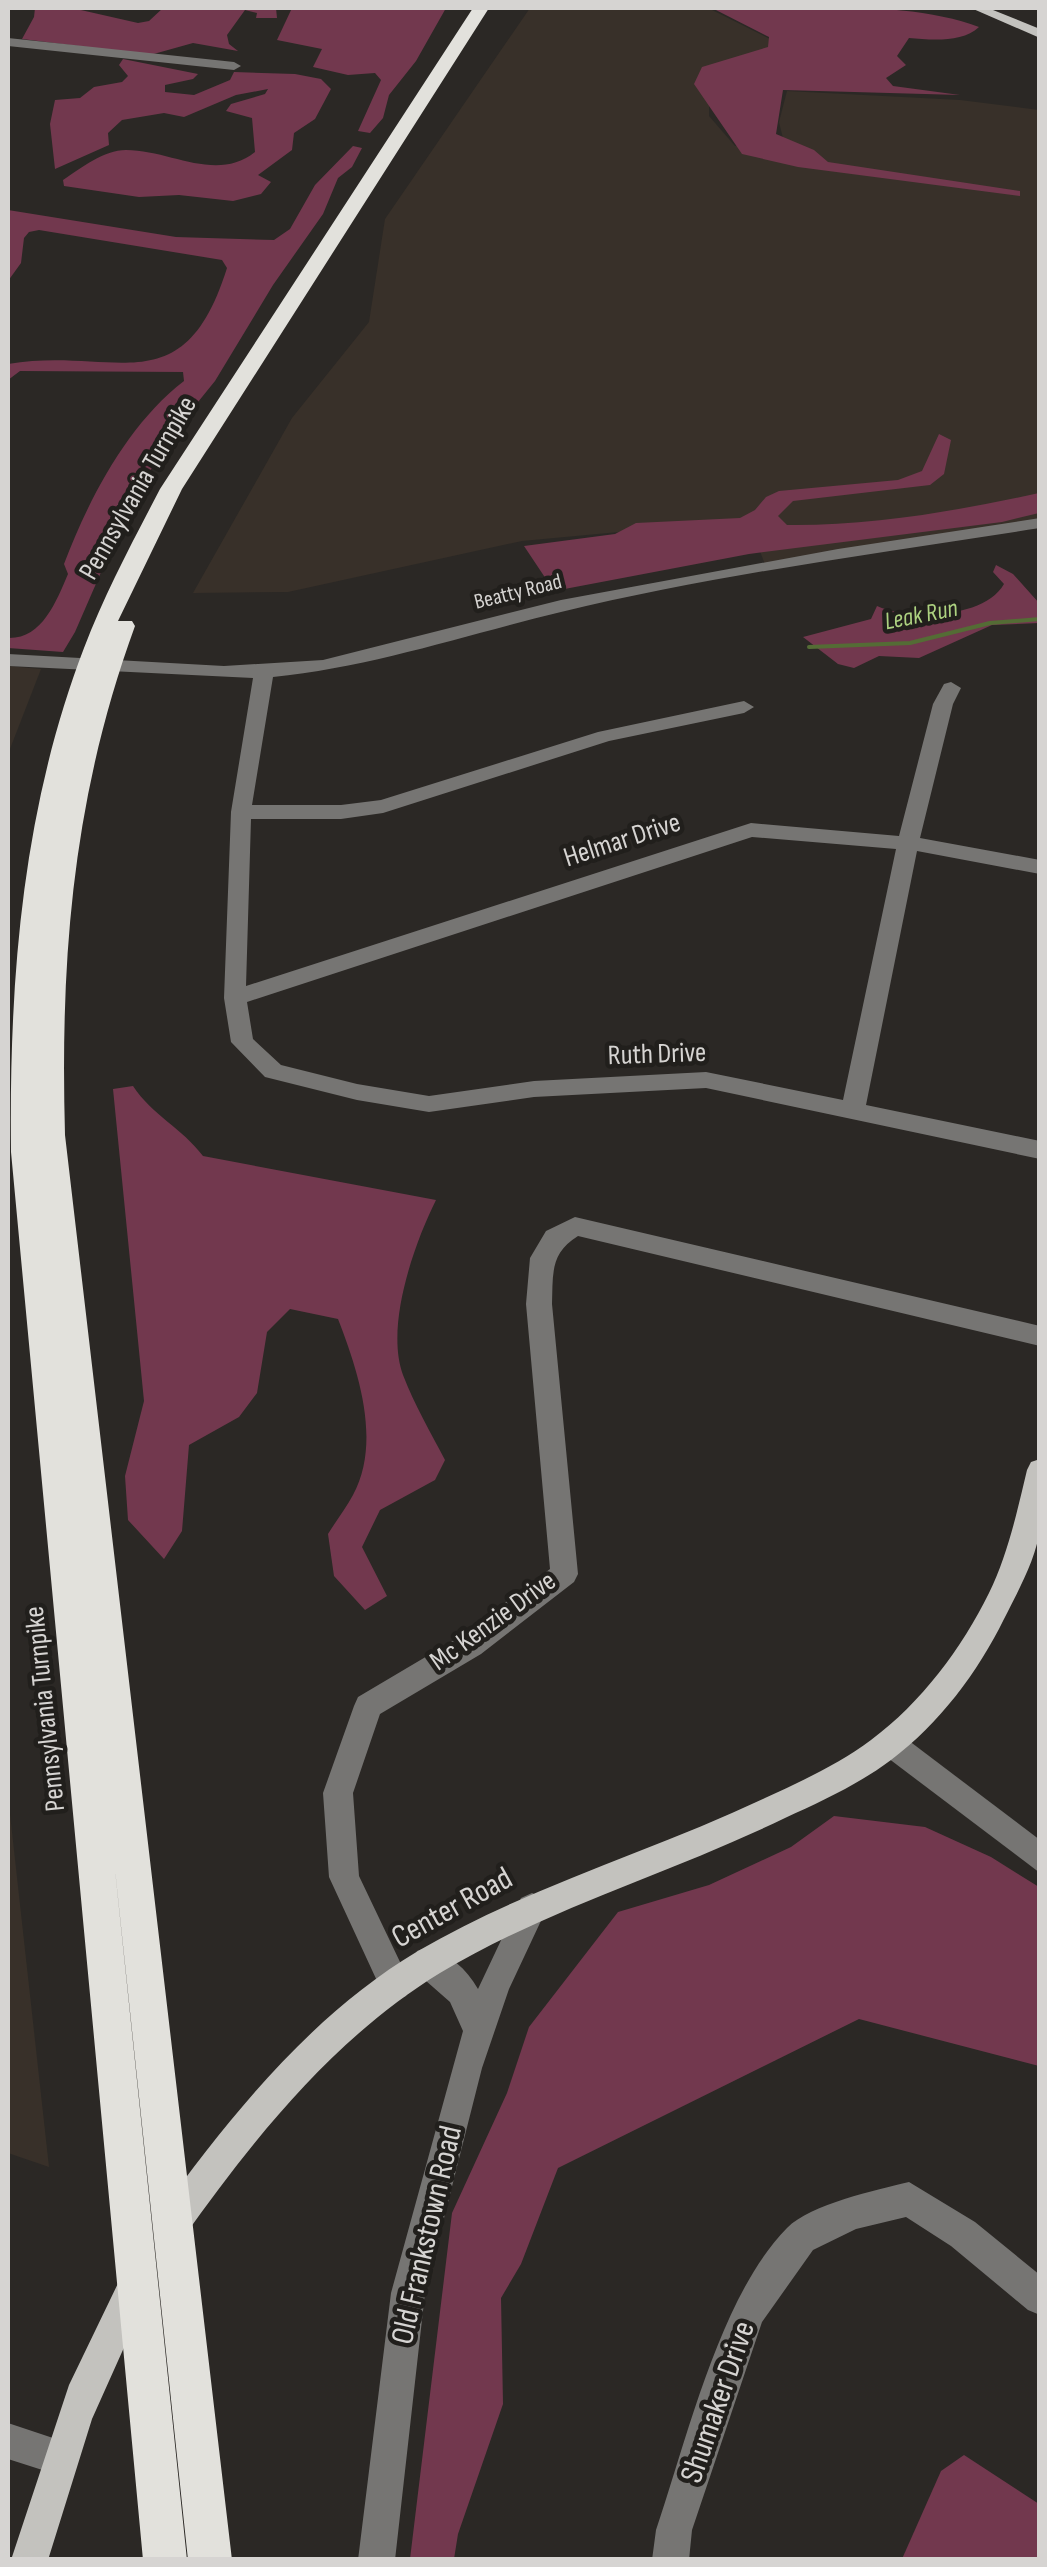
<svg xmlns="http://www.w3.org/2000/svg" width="1047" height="2567" viewBox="0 0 1047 2567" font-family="'Sofia Sans Condensed',sans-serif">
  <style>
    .built { fill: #383029 }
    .forest { fill: #72384e }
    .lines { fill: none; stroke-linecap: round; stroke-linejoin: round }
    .stream { stroke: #546c35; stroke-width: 4 }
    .minor { fill: #767573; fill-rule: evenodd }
    .major { fill: #c3c2be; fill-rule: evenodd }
    .highway { fill: #e2e1dc; fill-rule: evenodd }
    .labels { text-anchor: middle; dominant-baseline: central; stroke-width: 9; stroke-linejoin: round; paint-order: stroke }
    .far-street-label { font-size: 22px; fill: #d6d4d2; stroke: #211f1c }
    .far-water-label { font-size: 25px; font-style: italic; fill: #add280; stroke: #211f1c }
    .street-label { font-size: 28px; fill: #d6d4d2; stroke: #211f1c }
    .near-street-label { font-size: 32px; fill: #d6d4d2; stroke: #211f1c }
  </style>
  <rect width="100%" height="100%" fill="#2b2825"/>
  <!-- built -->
  <g class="built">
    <polygon points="530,8 708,8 782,45 709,74 709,116 735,146 783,138 779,122 787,91 960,100 1039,110 1039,523 766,567 748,520 522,541 288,592 193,593 292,418 369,322 385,219"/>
    <polygon points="8,666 41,669 8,754"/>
    <polygon points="8,1796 49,2167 8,2153"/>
  </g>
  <!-- forest -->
  <g class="forest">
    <polygon points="35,8 72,8 138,23 149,21 163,8 276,8 277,18 256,18 257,13 245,10 227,35 229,44 238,51 193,43 150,55 22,39 34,17"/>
    <polygon points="292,8 446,8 416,61 389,95 383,118 370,133 358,131 381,80 375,73 348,75 313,67 322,49 277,40"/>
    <path d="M712,8C790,7 910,0 979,27C962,43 931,40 909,38L897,56L906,65L886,78L893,86L960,95L783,90L776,134L814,150L828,162L1020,191V196L798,167L742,154L694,84L702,67L768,47L769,37Z"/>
    <path d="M123,59L198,74L193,79L165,85V92L194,95L230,80L234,72L295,74L321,79L331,89L315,119L294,133L292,150L258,175L271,182L261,194L233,201L179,195L139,197L64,186L63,180C81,168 104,150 126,150C171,150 216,183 255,152L252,118L226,111L231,104L265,94L268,89L236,95L184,117L164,113L122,120L108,133L109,145L55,169L50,124L55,100L80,98L94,87L122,82L128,76L119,65Z"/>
    <path d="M353,146L362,148L352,167L338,178L323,214L273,285L215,381L181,423L148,474L125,517L75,632L63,652L8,648V638C42,639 56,602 68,574L64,564C89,498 128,424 184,381L183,372L20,371L8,380V364C115,346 183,408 227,268L222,260L39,230L29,232L24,238L21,263L8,281V210L176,237L274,240L290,229L315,185Z"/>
    <path d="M939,434L951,440L944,474L930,485L793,501L778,516L787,525C871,526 957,511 1039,493V513L1002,522L749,554L554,591L524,546L615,534L636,523L740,518L755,510L766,497L779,491L898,480L922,471Z"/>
    <path d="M996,565L1013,574L1039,603V623L992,625L919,658L879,656L854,668L838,664L803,637L871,619L877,606C909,620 984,619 1004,584L993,572Z"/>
    <path d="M133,1086C152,1115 182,1128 203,1156L436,1200C414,1244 385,1326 403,1375C414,1404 431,1433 445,1460L435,1480L380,1510L362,1547L387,1596L365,1610L334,1576L328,1534C336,1521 346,1508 353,1495C382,1441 358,1371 338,1319L290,1309L267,1332L257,1393L239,1417L189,1445L182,1531L164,1559L128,1520L125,1476L144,1401L113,1089Z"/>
    <polygon points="834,1816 925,1827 991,1857 1039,1887 1039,2066 859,2019 558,2168 521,2264 501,2298 503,2404 458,2534 454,2559 410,2559 452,2213 507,2093 529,2027 618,1912 709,1885 791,1847"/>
    <polygon points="964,2455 1039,2504 1039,2559 902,2559 941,2471"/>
  </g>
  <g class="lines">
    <!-- stream -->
    <polyline class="stream" points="809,647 910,643 990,623 1040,619"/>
    <!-- minor -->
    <g class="minor">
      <polygon points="8,38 234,62 241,66 234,70 8,46"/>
      <path d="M1040,518V528C880,553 718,574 561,612C465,635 372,667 273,677L252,805H341L381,800L598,732L744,701L754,707L744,713L609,741L383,813L341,819H251L246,986L751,823L899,836L933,704L944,684L951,682L961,688L953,704L920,838L1040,860V874L917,851L866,1105L1040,1141V1159L706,1088L534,1097L429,1112L357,1100L265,1077L231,1042L224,998L231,812L253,678L8,666V654L224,666L323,660L561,600L838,549ZM752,837L896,849L843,1100L706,1072L534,1081L429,1096L357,1084L281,1065L253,1039L247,1002Z"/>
      <path d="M575,1217L1040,1326V1346L578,1236C550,1253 553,1274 552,1304L578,1574L574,1582L481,1654L380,1714L353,1793L359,1876L411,1985L406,1996L395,2001L384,1996L329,1877L323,1793L354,1706L358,1697L461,1636L550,1569L526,1304L530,1258L546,1231Z"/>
      <polygon points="890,1730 900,1734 1040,1840 1040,1873 880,1752 875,1743 880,1734"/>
      <path d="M532,1893L543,1898L547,1908L509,1989L482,2068L425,2293L395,2560H358L391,2293L463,2031L450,2002L417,1973L412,1962L417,1951L428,1947C450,1955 466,1968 478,1989L521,1898Z"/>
      <path d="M909,2182L975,2222L1040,2275V2315L1028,2310L951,2246L906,2217L856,2229L813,2250L762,2322L692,2530L689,2560H652L656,2530C687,2439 720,2296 787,2228C811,2204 876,2190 909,2182Z"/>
      <polygon points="8,2423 71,2444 76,2457 71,2470 58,2475 8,2459"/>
    </g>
    <!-- major -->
    <g class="major">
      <polygon points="971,8 988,8 1040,29 1040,38"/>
      <path d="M1040,1459C1040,1481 1042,1505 1040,1527C1037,1558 1018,1591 1004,1619C978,1672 939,1724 891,1760C859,1784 822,1801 785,1818C672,1873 548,1908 440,1973C334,2038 254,2138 183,2238L171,2243L159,2238L154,2226L159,2214C231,2115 312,2014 418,1951C527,1887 651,1852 765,1798C802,1781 839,1764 871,1740C921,1703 962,1648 989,1593C1008,1554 1017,1512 1027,1470L1031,1462Z"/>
      <polygon points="135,2268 147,2273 152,2285 92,2419 48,2560 11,2560 69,2385 123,2273"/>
    </g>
    <!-- highway -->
    <path class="highway" d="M473,8H489L182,489L118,621H132L135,626C73,796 60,956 65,1135L232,2560H188L114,1860L187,2560H143L11,1152C9,980 22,810 84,648C105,593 133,541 160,489Z"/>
  </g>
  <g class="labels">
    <!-- far-street labels -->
    <g class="far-street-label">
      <text transform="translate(518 592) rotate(-14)">Beatty Road</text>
    </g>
    <!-- far-water labels -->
    <g class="far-water-label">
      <text transform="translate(921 615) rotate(-11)">Leak Run</text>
    </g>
    <!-- street labels -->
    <g class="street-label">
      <text transform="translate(138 488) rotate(-60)">Pennsylvania Turnpike</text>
      <text transform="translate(622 840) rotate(-18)">Helmar Drive</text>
      <text transform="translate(657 1054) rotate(-2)">Ruth Drive</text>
      <text transform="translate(493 1621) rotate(-36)">Mc Kenzie Drive</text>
      <text transform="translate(45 1709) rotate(-96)">Pennsylvania Turnpike</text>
    </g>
    <!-- near-street labels -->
    <g class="near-street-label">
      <text transform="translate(452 1908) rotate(-29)">Center Road</text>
      <text transform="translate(427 2235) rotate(-77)">Old Frankstown Road</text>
      <text transform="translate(718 2402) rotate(-71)">Shumaker Drive</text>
    </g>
  </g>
  <!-- border -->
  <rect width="1047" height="2567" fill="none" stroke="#d6d4d2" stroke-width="20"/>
</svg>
